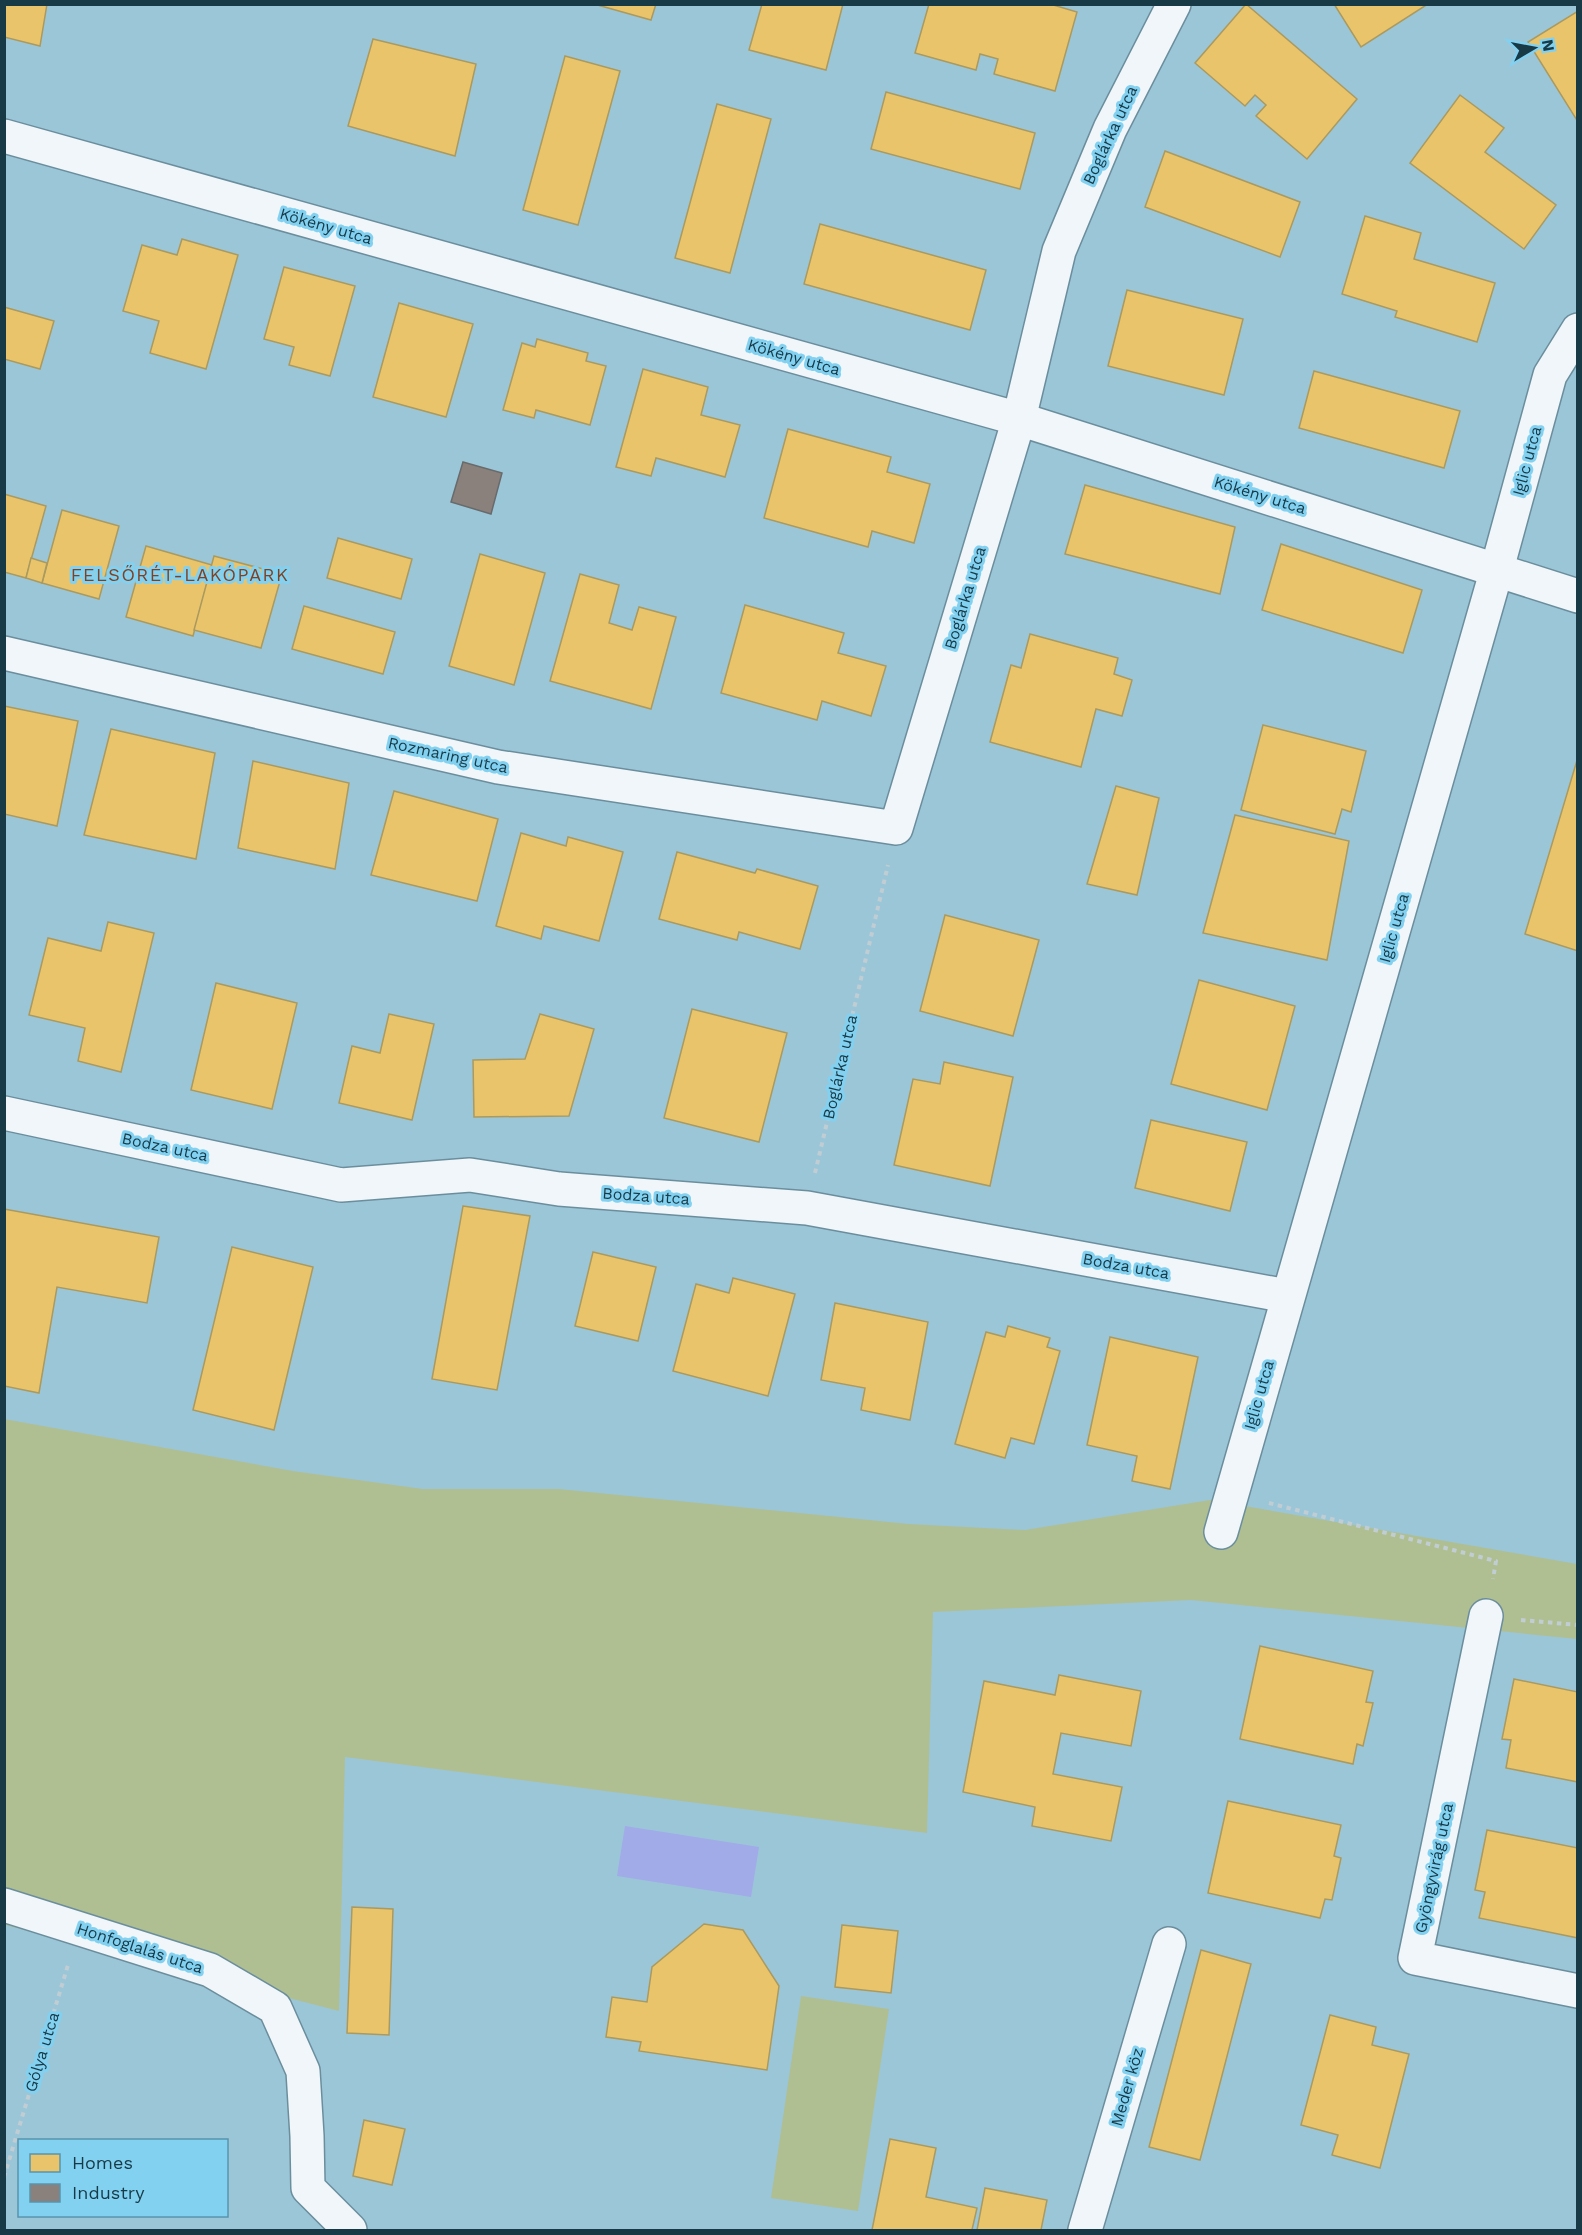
<svg xmlns="http://www.w3.org/2000/svg" width="1582" height="2235" viewBox="0 0 1582 2235" font-family="'Work Sans',sans-serif">
  <style>
    .green { fill: #afbf92 }
    .water { fill: #a1abe8 }
    .homes { fill: #e9c46a; stroke: #aa9a5f; stroke-width: 1.5 }
    .industry { fill: #8a817c; stroke: #686b6c; stroke-width: 1.5 }
    .lines { fill: none; stroke-linecap: round; stroke-linejoin: round }
    .minor-casing { stroke: #6b8e9d; stroke-width: 36 }
    .path { stroke: #c0cdd3; stroke-width: 4; stroke-dasharray: 4.5 4.5; stroke-linecap: butt }
    .minor { stroke: #f0f6f9; stroke-width: 33 }
    .labels { text-anchor: middle; dominant-baseline: central; stroke-width: 6; stroke-linejoin: round; paint-order: stroke }
    .street-label { font-size: 16px; fill: #183946; stroke: #82d1f1 }
    .neighbourhood-label { font-size: 18px; letter-spacing: 1.5px; fill: #814020; stroke: #82d1f1 }
  </style>
  <rect width="100%" height="100%" fill="#9bc6d8"/>
  <!-- green -->
  <g class="green">
    <polygon points="4,1419 293,1471 423,1489 559,1489 909,1524 1025,1530 1210,1500 1577,1564 1577,1639 1191,1600 933,1612 927,1833 345,1757 339,2011 5,1925"/>
    <polygon points="801,1996 889,2009 858,2211 771,2198"/>
  </g>
  <!-- water -->
  <polygon class="water" points="625,1826 759,1847 751,1897 617,1876"/>
  <!-- homes -->
  <g class="homes">
    <polygon points="4,4 47,4 40,46 4,37"/>
    <polygon points="594,4 656,4 651,20"/>
    <polygon points="762,4 843,4 826,70 749,50"/>
    <polygon points="929,4 1050,4 1077,12 1055,91 994,74 998,59 980,54 976,70 915,53"/>
    <polygon points="1246,4 1357,99 1307,159 1256,116 1266,105 1255,95 1245,106 1195,63"/>
    <polygon points="1334,4 1428,4 1361,47"/>
    <polygon points="1578,11 1578,122 1528,42"/>
    <polygon points="373,39 476,64 455,156 348,126"/>
    <polygon points="565,56 620,71 578,225 523,210"/>
    <polygon points="886,92 1035,133 1020,189 871,149"/>
    <polygon points="1460,95 1504,128 1485,152 1556,205 1524,249 1410,163"/>
    <polygon points="717,104 771,119 730,273 675,258"/>
    <polygon points="1165,151 1300,202 1280,257 1145,207"/>
    <polygon points="1365,216 1421,233 1414,259 1495,283 1477,342 1395,317 1397,311 1342,294"/>
    <polygon points="820,224 986,270 970,330 804,284"/>
    <polygon points="182,239 238,255 206,369 150,353 159,321 123,311 142,245 177,255"/>
    <polygon points="284,267 355,286 330,376 289,365 294,347 264,339"/>
    <polygon points="1127,290 1243,319 1224,395 1108,366"/>
    <polygon points="399,303 473,324 446,417 373,397"/>
    <polygon points="4,307 54,321 40,369 4,359"/>
    <polygon points="537,339 588,353 586,361 606,366 590,425 536,410 534,418 503,410 522,343 535,347"/>
    <polygon points="643,369 708,387 701,415 740,425 725,477 656,458 651,476 616,467"/>
    <polygon points="1314,371 1460,411 1444,468 1299,428"/>
    <polygon points="788,429 891,457 887,472 930,484 914,543 872,531 868,547 764,518"/>
    <polygon points="1085,485 1235,527 1220,594 1065,554"/>
    <polygon points="4,494 46,506 26,578 4,572"/>
    <polygon points="62,510 119,526 99,599 42,583"/>
    <polygon points="338,538 412,559 401,599 327,578"/>
    <polygon points="1281,544 1422,590 1403,653 1262,610"/>
    <polygon points="146,546 212,565 193,636 126,617"/>
    <polygon points="480,554 545,573 514,685 449,666"/>
    <polygon points="214,556 282,574 261,648 194,630"/>
    <polygon points="31,558 47,563 42,583 26,578"/>
    <polygon points="580,574 619,585 609,623 632,630 639,607 676,617 651,709 550,681"/>
    <polygon points="745,605 844,633 838,653 886,666 871,716 822,701 817,720 721,693"/>
    <polygon points="304,606 395,632 383,674 292,649"/>
    <polygon points="1030,634 1118,658 1114,674 1132,680 1122,716 1096,709 1081,767 990,742 1011,665 1021,668"/>
    <polygon points="4,706 78,721 57,826 4,814"/>
    <polygon points="1263,725 1366,751 1351,812 1342,809 1335,834 1241,810"/>
    <polygon points="111,729 215,753 196,859 84,835"/>
    <polygon points="1578,757 1578,951 1525,934"/>
    <polygon points="253,761 349,783 335,869 238,848"/>
    <polygon points="1116,786 1159,798 1137,895 1087,884"/>
    <polygon points="394,791 498,819 477,901 371,875"/>
    <polygon points="1235,815 1349,841 1327,960 1203,933"/>
    <polygon points="521,833 566,846 568,837 623,852 599,941 544,926 541,939 496,926"/>
    <polygon points="677,852 755,873 757,869 818,886 800,949 739,932 737,940 659,919"/>
    <polygon points="945,915 1039,940 1013,1036 920,1011"/>
    <polygon points="108,922 154,933 121,1072 78,1061 85,1028 29,1015 48,938 101,951"/>
    <polygon points="1199,980 1295,1006 1267,1110 1171,1084"/>
    <polygon points="216,983 297,1003 272,1109 191,1090"/>
    <polygon points="692,1009 787,1033 759,1142 664,1118"/>
    <polygon points="389,1014 434,1024 412,1120 339,1103 352,1046 380,1053"/>
    <polygon points="540,1014 594,1029 569,1116 474,1117 473,1060 525,1059"/>
    <polygon points="944,1062 1013,1077 990,1186 894,1165 913,1079 940,1084"/>
    <polygon points="1151,1120 1247,1142 1230,1211 1135,1188"/>
    <polygon points="463,1206 530,1216 497,1390 432,1379"/>
    <polygon points="4,1209 159,1237 147,1303 57,1287 39,1393 4,1386"/>
    <polygon points="232,1247 313,1267 274,1430 193,1410"/>
    <polygon points="593,1252 656,1267 638,1341 575,1326"/>
    <polygon points="733,1278 795,1294 768,1396 673,1371 696,1284 729,1293"/>
    <polygon points="835,1303 928,1322 910,1420 861,1410 865,1388 821,1380"/>
    <polygon points="1008,1326 1050,1338 1047,1347 1060,1351 1034,1444 1011,1438 1005,1458 955,1444 986,1332 1005,1337"/>
    <polygon points="1110,1337 1198,1357 1170,1489 1132,1481 1137,1456 1087,1445"/>
    <polygon points="1260,1646 1373,1671 1366,1702 1373,1703 1363,1746 1357,1744 1353,1764 1240,1739"/>
    <polygon points="1059,1675 1141,1691 1131,1746 1061,1733 1053,1774 1122,1787 1111,1841 1032,1826 1035,1807 963,1792 984,1681 1055,1695"/>
    <polygon points="1514,1679 1578,1692 1578,1782 1506,1768 1511,1740 1502,1739"/>
    <polygon points="1228,1801 1341,1825 1334,1856 1341,1858 1332,1900 1325,1899 1320,1918 1208,1893"/>
    <polygon points="1487,1830 1578,1848 1578,1938 1479,1918 1485,1892 1475,1890"/>
    <polygon points="352,1907 393,1909 389,2035 347,2033"/>
    <polygon points="704,1924 743,1930 779,1986 767,2070 639,2051 641,2042 606,2037 612,1997 647,2002 652,1967"/>
    <polygon points="842,1925 898,1931 891,1993 835,1987"/>
    <polygon points="1201,1950 1251,1964 1200,2160 1149,2147"/>
    <polygon points="1330,2015 1376,2027 1372,2045 1409,2054 1380,2168 1332,2155 1338,2135 1301,2125"/>
    <polygon points="364,2120 405,2129 392,2185 353,2176"/>
    <polygon points="890,2139 936,2148 926,2197 977,2208 972,2230 872,2230"/>
    <polygon points="985,2188 1047,2200 1041,2230 977,2230"/>
  </g>
  <!-- industry -->
  <polygon class="industry" points="463,462 502,473 491,514 451,502"/>
  <g class="lines">
    <defs>
      <g id="minor">
        <polyline points="4,136 1019,419 1578,596"/>
        <polyline points="4,653 498,767 896,828 1019,419 1059,251 1110,129 1174,4"/>
        <polyline points="4,1113 341,1185 470,1175 559,1189 807,1208 1287,1296"/>
        <polyline points="1221,1532 1497,569 1550,375 1578,330"/>
        <polyline points="1486,1616 1415,1958 1578,1991"/>
        <polyline points="4,1905 210,1970 275,2008 303,2071 307,2136 308,2188 350,2230"/>
        <polyline points="1085,2230 1169,1944"/>
      </g>
    </defs>
    <!-- minor casing -->
    <use href="#minor" class="minor-casing"/>
    <!-- path -->
    <g class="path">
      <polyline points="815,1173 888,865"/>
      <polyline points="1269,1503 1496,1561 1493,1579"/>
      <polyline points="1521,1620 1578,1625"/>
      <polyline points="4,2177 68,1965"/>
    </g>
    <!-- minor -->
    <use href="#minor" class="minor"/>
  </g>
  <g class="labels">
    <!-- street labels -->
    <g class="street-label">
      <text transform="translate(1110 135) rotate(-65)">Boglárka utca</text>
      <text transform="translate(326 226) rotate(16)">Kökény utca</text>
      <text transform="translate(794 357) rotate(16)">Kökény utca</text>
      <text transform="translate(1527 461) rotate(-75)">Iglic utca</text>
      <text transform="translate(1260 495) rotate(17)">Kökény utca</text>
      <text transform="translate(965 598) rotate(-73)">Boglárka utca</text>
      <text transform="translate(448 755) rotate(12)">Rozmaring utca</text>
      <text transform="translate(1394 928) rotate(-74)">Iglic utca</text>
      <text transform="translate(840 1067) rotate(-77)">Boglárka utca</text>
      <text transform="translate(165 1147) rotate(12)">Bodza utca</text>
      <text transform="translate(646 1196) rotate(4)">Bodza utca</text>
      <text transform="translate(1126 1266) rotate(10)">Bodza utca</text>
      <text transform="translate(1259 1395) rotate(-74)">Iglic utca</text>
      <text transform="translate(1434 1868) rotate(-78)">Gyöngyvirág utca</text>
      <text transform="translate(140 1948) rotate(18)">Honfoglalás utca</text>
      <text transform="translate(42 2052) rotate(-73)">Gólya utca</text>
      <text transform="translate(1127 2087) rotate(-74)">Meder köz</text>
    </g>
    <!-- neighbourhood labels -->
    <g class="neighbourhood-label">
      <text x="180" y="574">FELSŐRÉT-LAKÓPARK</text>
    </g>
  </g>
  <!-- border -->
  <rect width="1582" height="2235" fill="none" stroke="#183946" stroke-width="12"/>
  <!-- legend -->
  <rect x="18" y="2139" width="210" height="78" fill="#82d1f1" stroke="#5894ad" stroke-width="1.5"/>
  <rect x="30" y="2154" width="30" height="18" fill="#e9c46a" stroke="#5894ad" stroke-width="1.5"/>
  <text x="72" y="2169" font-size="18" fill="#183946">Homes</text>
  <rect x="30" y="2184" width="30" height="18" fill="#8a817c" stroke="#5894ad" stroke-width="1.5"/>
  <text x="72" y="2199" font-size="18" fill="#183946">Industry</text>
  <!-- north arrow -->
  <g transform="translate(1534 48) rotate(80)" stroke="#82d1f1" stroke-width="4.5" paint-order="stroke">
  <path d="M0-4.5L10 22L0 15L-10 22Z" fill="#183946"/>
  <text y="-9" font-size="16" font-weight="bold" text-anchor="middle" fill="#183946">N</text>
  </g>
</svg>
